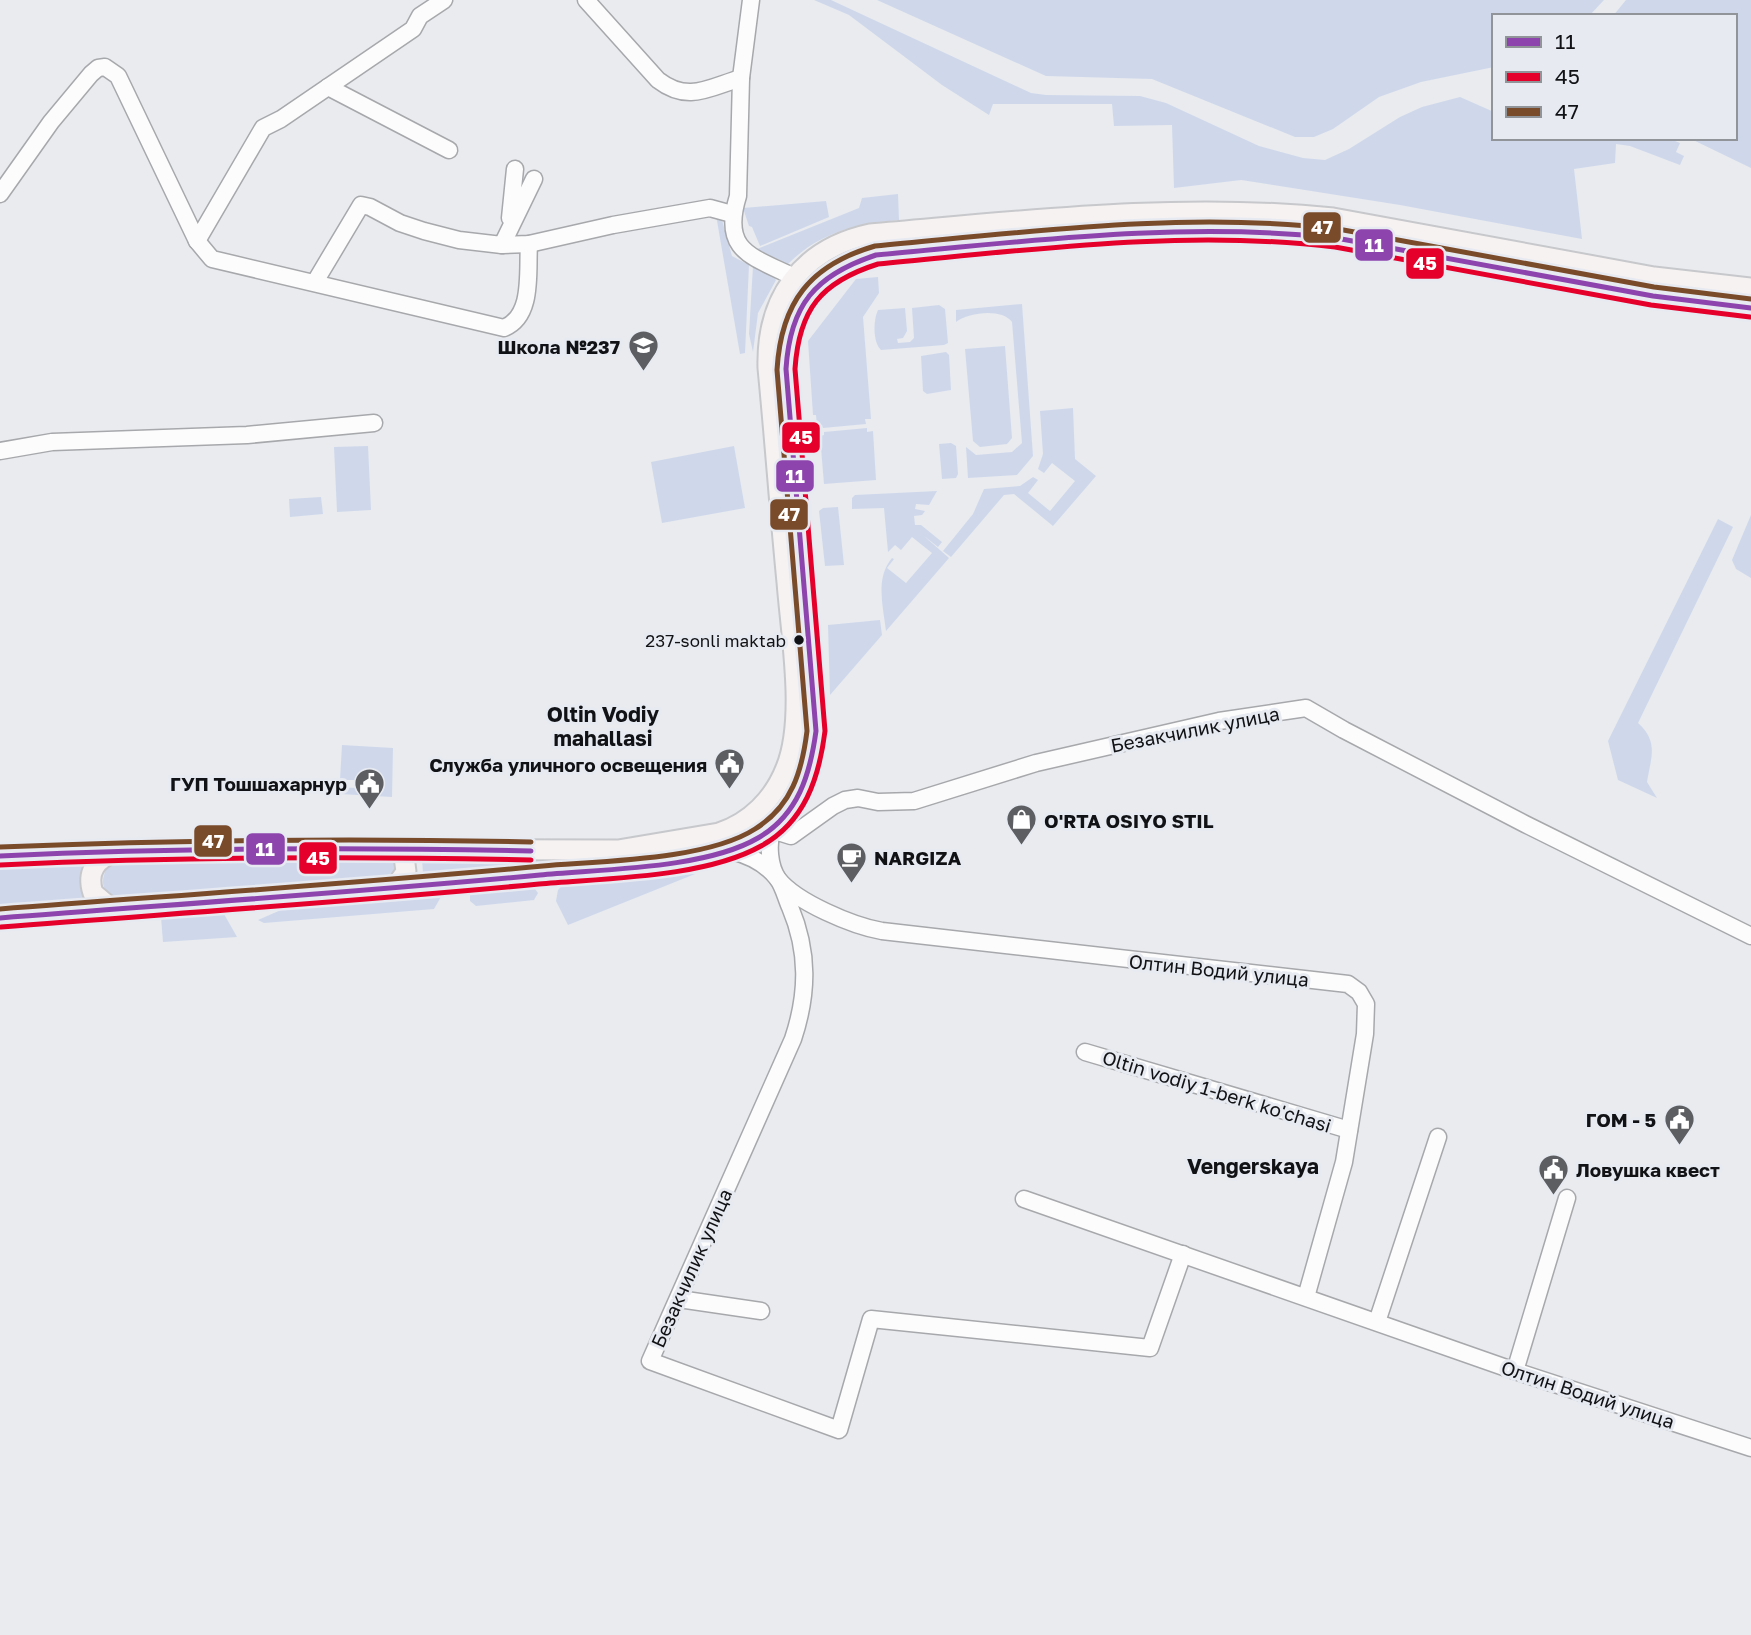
<svg xmlns="http://www.w3.org/2000/svg" width="1751" height="1635" viewBox="0 0 1751 1635" font-family="'Golos Text',sans-serif">
  <style>
    .green { fill: #cfd8eb }
    .lines { fill: none; stroke-linecap: round; stroke-linejoin: round }
    .minor-casing { stroke: #a7a8ab; stroke-width: 19 }
    .major-casing { stroke: #c7c8cb; stroke-width: 23 }
    .minor { stroke: #fcfcfd; stroke-width: 16 }
    .major { stroke: #f7f2f2; stroke-width: 19 }
    .bus-1-casing { stroke: #e7eaf1; stroke-width: 10 }
    .bus-2-casing { stroke: #e7eaf1; stroke-width: 10 }
    .bus-3-casing { stroke: #e7eaf1; stroke-width: 10 }
    .bus-1 { stroke: #8e44ad; stroke-width: 5 }
    .bus-2 { stroke: #e4002b; stroke-width: 5 }
    .bus-3 { stroke: #7a4b2a; stroke-width: 5 }
    .bus-dot { fill: #111215; stroke: #e7eaf1; stroke-width: 2.5 }
    .labels { text-anchor: middle; dominant-baseline: central; stroke-width: 6; stroke-linejoin: round; paint-order: stroke }
    .bus-label { font-size: 17px; fill: #111215; stroke: #e7eaf1; text-anchor: end }
    .poi-label { font-size: 19px; font-weight: bold; fill: #111215; stroke: #e7eaf1; text-anchor: end }
    .street-label { font-size: 19px; fill: #111215; stroke: #e7eaf1 }
    .neighbourhood-label { font-size: 21px; font-weight: bold; fill: #111215; stroke: #e7eaf1 }
    .line-badge { stroke: #e7eaf1; stroke-width: 2.5 }
    .badge-label { font-size: 19px; text-anchor: middle; font-weight: bold; fill: #fff }
  </style>
  <rect width="100%" height="100%" fill="#e9ebef"/>
  <!-- green -->
  <g class="green">
    <polygon points="814,0 831,0 1031,93 1046,95 1140,96 1166,103 1259,146 1303,158 1325,160 1349,149 1400,117 1422,107 1460,97 1494,112 1494,138 1566,140 1579,138 1668,138 1680,143 1676,152 1684,156 1680,165 1630,146 1616,144 1615,163 1574,169 1582,239 1400,205 1241,180 1174,188 1172,125 1114,126 1112,104 993,104 989,115 942,85 849,15"/>
    <polygon points="877,0 1604,0 1589,16 1494,16 1494,67 1421,82 1379,97 1333,129 1314,137 1295,137 1152,79 1046,76"/>
    <polygon points="1626,0 1751,0 1751,168 1689,138 1735,138 1735,16 1613,16"/>
    <path d="M898,194L899,220C856,224 820,232 788,264L757,249L859,208L862,198Z"/>
    <polygon points="826,201 829,217 760,246 752,227 749,226 743,208"/>
    <polygon points="716,215 722,220 732,256 749,265 745,353 740,354"/>
    <polygon points="753,266 772,275 776,280 758,313 753,352 749,334"/>
    <polygon points="878,277 879,293 863,317 871,419 865,419 866,424 823,428 822,425 817,426 816,415 813,415 808,341 856,279"/>
    <path d="M1022,304L1033,456L1017,475L968,478L966,447L976,455L1012,452L1022,443L1012,322C1002,308 969,312 956,322V310Z"/>
    <path d="M939,305L945,309L948,343L944,345L881,350C873,342 873,321 878,310L905,308L907,331L903,338L897,339L898,343L910,342L914,338L912,308Z"/>
    <polygon points="1005,346 1012,438 1007,444 980,447 973,441 965,349"/>
    <polygon points="946,352 949,355 951,390 927,394 923,391 921,356"/>
    <polygon points="1073,408 1075,459 1096,476 1053,526 1014,494 1004,495 951,557 943,551 973,514 984,489 1020,486 1033,477 1038,480 1028,493 1050,511 1075,481 1052,463 1044,473 1038,469 1043,454 1040,411"/>
    <polygon points="867,428 867,432 873,431 876,480 824,484 820,436 824,435 824,432"/>
    <polygon points="951,443 956,446 958,474 956,478 942,479 939,444"/>
    <polygon points="368,446 371,510 337,512 334,447"/>
    <polygon points="734,446 745,508 662,523 651,462"/>
    <path d="M937,491L929,505L916,504L915,509L925,511L922,515L914,516L915,525H921L942,542L938,547L924,536L949,558L886,631C883,606 875,578 892,558L894,559L887,568L906,583L932,553L912,537L901,550L895,545L888,552L884,508L852,509V498L855,495Z"/>
    <polygon points="321,497 323,514 290,517 289,499"/>
    <polygon points="838,507 844,565 825,566 819,511 823,508"/>
    <polygon points="1751,515 1751,578 1736,569 1732,560"/>
    <path d="M1718,519L1733,527L1638,723C1659,742 1651,757 1647,782L1657,798L1618,780L1608,741Z"/>
    <polygon points="880,620 882,635 830,695 828,625"/>
    <polygon points="342,745 393,748 392,797 305,792 306,787 367,788 367,780 340,780"/>
    <path d="M385,855L391,857L396,866L395,871L386,876L114,897C97,889 102,872 113,860Z"/>
    <polygon points="422,858 570,860 570,863 423,874"/>
    <polygon points="87,861 90,901 0,907 0,866"/>
    <polygon points="695,874 568,925 556,901 558,890 565,882"/>
    <polygon points="532,885 538,893 534,900 476,906 470,901 470,894 474,890"/>
    <polygon points="442,895 434,909 264,923 258,920 290,906"/>
    <polygon points="224,914 237,937 163,942 161,917"/>
  </g>
  <g class="lines">
    <defs>
      <g id="minor">
        <path d="M586,0L658,80C688,103 708,88 741,78"/>
        <path d="M751,0L741,78L738,196C721,251 751,256 794,277"/>
        <polyline points="328,87 449,150"/>
        <path d="M0,194L51,122L91,74L98,68L105,67L118,76L197,241L212,259L504,328C534,316 527,271 529,244"/>
        <polyline points="510,218 515,169"/>
        <polyline points="197,241 263,128 281,119 413,29 420,16 444,0"/>
        <polyline points="502,245 534,179"/>
        <polyline points="315,282 361,205 370,207 400,223 424,231 459,240 502,245 529,244 613,225 710,208 732,214"/>
        <polyline points="0,451 52,442 247,435 374,423"/>
        <path d="M731,851C748,855 766,864 777,878C783,885 786,898 790,907C809,952 808,994 793,1039L650,1361L839,1430L871,1319L1150,1348L1183,1254"/>
        <polyline points="1085,1052 1349,1130"/>
        <polyline points="1024,1199 1515,1371 1751,1448"/>
        <path d="M1306,1297L1344,1162L1365,1034L1366,1004L1359,992L1348,984L882,931C853,926 796,902 778,879C769,866 768,845 772,830L791,836L833,806L845,800L858,798L878,802L914,801L1036,763L1219,721L1306,708L1344,730L1525,824L1751,936"/>
        <polyline points="679,1299 761,1311"/>
        <polyline points="1377,1322 1438,1137"/>
        <polyline points="1515,1371 1567,1198"/>
      </g>
      <g id="major">
        <path d="M0,856L162,849L618,850L719,833C750,823 774,799 786,768C806,719 791,635 787,582C780,511 775,440 768,368C766,299 801,249 870,234C1023,221 1179,202 1333,218L1654,277L1751,288"/>
        <polyline points="395,887 406,872 404,856 399,848"/>
        <path d="M112,909L93,893C86,872 96,859 116,851"/>
        <path d="M0,918L456,883L681,862C762,850 811,818 816,731L786,369C786,307 817,270 876,255L1037,240L1200,230L1292,233L1336,238L1653,296L1751,308"/>
      </g>
    </defs>
    <!-- minor casing -->
    <use href="#minor" class="minor-casing"/>
    <!-- major casing -->
    <use href="#major" class="major-casing"/>
    <!-- minor -->
    <use href="#minor" class="minor"/>
    <!-- major -->
    <use href="#major" class="major"/>
    <defs>
      <g id="bus-1">
        <path d="M0,856C177,848 354,847 531,851"/>
        <path d="M0,918C180,904 360,892 540,875C602,869 705,869 758,838C798,815 810,775 816,731L786,369C790,305 815,275 876,255C1029,241 1183,221 1336,238L1653,296L1751,308"/>
      </g>
      <g id="bus-2">
        <path d="M0,865C177,857 354,856 531,860"/>
        <path d="M1,927C180,913 360,901 539,884C605,878 704,878 761,846C805,822 819,778 825,731L795,369C799,309 821,282 878,264C1029,250 1183,229 1335,247L1651,305L1750,317"/>
      </g>
      <g id="bus-3">
        <path d="M0,847C177,840 354,838 531,842"/>
        <path d="M0,909C181,895 362,883 543,866C602,861 707,860 755,829C792,806 802,771 807,731L777,370C781,302 810,265 875,246C1028,232 1184,211 1338,229L1654,287L1751,299"/>
      </g>
    </defs>
    <!-- bus-1 casing -->
    <use href="#bus-1" class="bus-1-casing"/>
    <!-- bus-2 casing -->
    <use href="#bus-2" class="bus-2-casing"/>
    <!-- bus-3 casing -->
    <use href="#bus-3" class="bus-3-casing"/>
    <!-- bus-1 -->
    <use href="#bus-1" class="bus-1"/>
    <!-- bus-2 -->
    <use href="#bus-2" class="bus-2"/>
    <!-- bus-3 -->
    <use href="#bus-3" class="bus-3"/>
  </g>
  <!-- icons -->
  <defs>
    <symbol id="school-pin" viewBox="-11 -11 22 30"><path d="M0 17L-7.5 6A9.5 9.5 0 1 1 7.5 6Z" fill="#5d5e61" stroke="#e7eaf1"/><path d="M0-5L7-2L0 1L-7-2ZM-4 1L0 2.5L4 1V4Q0 6-4 4Z" fill="#fff"/></symbol>
    <symbol id="civic-pin" viewBox="-11 -11 22 30"><path d="M0 17L-7.5 6A9.5 9.5 0 1 1 7.5 6Z" fill="#5d5e61" stroke="#e7eaf1"/><path d="M-.6-6.5H3V-4.5H.6V-3L4-1V1h2V6H-6V1h2V-1L-.6-3ZM-1.2 2.5V6h2.4V2.5Z" fill="#fff"/></symbol>
    <symbol id="shop-pin" viewBox="-11 -11 22 30"><path d="M0 17L-7.5 6A9.5 9.5 0 1 1 7.5 6Z" fill="#5d5e61" stroke="#e7eaf1"/><path d="M-5-2.5h2.3a2.7 3.5 0 0 1 5.4 0H5L5.5 6h-11ZM-1.5-2.5h3a1.5 2.3 0 0 0-3 0Z" fill="#fff"/></symbol>
    <symbol id="cafe-pin" viewBox="-11 -11 22 30"><path d="M0 17L-7.5 6A9.5 9.5 0 1 1 7.5 6Z" fill="#5d5e61" stroke="#e7eaf1"/><path d="M-5.5-4.5H6V0H3Q3 3.5 0 3.5H-2.5Q-5.5 3.5-5.5 0ZM3-3.2v2h1.7v-2ZM-6 4.5H4V6H-6Z" fill="#fff"/></symbol>
  </defs>
  <g fill-rule="evenodd">
    <use href="#school-pin" x="626" y="328" width="35" height="47"/>
    <use href="#civic-pin" x="712" y="746" width="35" height="47"/>
    <use href="#civic-pin" x="352" y="766" width="35" height="47"/>
    <use href="#shop-pin" x="1004" y="802" width="35" height="47"/>
    <use href="#cafe-pin" x="834" y="840" width="35" height="47"/>
    <use href="#civic-pin" x="1662" y="1102" width="35" height="47"/>
    <use href="#civic-pin" x="1536" y="1152" width="35" height="47"/>
  </g>
  <!-- markers -->
  <circle class="bus-dot" cx="799" cy="640" r="6"/>
  <g class="labels">
    <!-- bus labels -->
    <g class="bus-label">
      <text x="786" y="640">237-sonli maktab</text>
    </g>
    <!-- poi labels -->
    <g class="poi-label">
      <text x="620" y="346">Школа №237</text>
      <text x="707" y="764">Служба уличного освещения</text>
      <text x="347" y="783">ГУП Тошшахарнур</text>
      <text x="1044" y="820" text-anchor="start">O'RTA OSIYO STIL</text>
      <text x="874" y="857" text-anchor="start">NARGIZA</text>
      <text x="1656" y="1119">ГОМ - 5</text>
      <text x="1576" y="1169" text-anchor="start">Ловушка квест</text>
    </g>
    <!-- street labels -->
    <g class="street-label">
      <text transform="translate(1195 729) rotate(-11)">Безакчилик улица</text>
      <text transform="translate(1219 970) rotate(6)">Олтин Водий улица</text>
      <text transform="translate(1217 1091) rotate(17)">Oltin vodiy 1-berk ko'chasi</text>
      <text transform="translate(691 1268) rotate(-66)">Безакчилик улица</text>
      <text transform="translate(1588 1394) rotate(18)">Олтин Водий улица</text>
    </g>
    <!-- neighbourhood labels -->
    <g class="neighbourhood-label">
      <text x="603" y="714">Oltin Vodiy<tspan x="603" dy="24">mahallasi</tspan></text>
      <text x="1253" y="1166">Vengerskaya</text>
    </g>
  </g>
  <g class="line-badge">
    <rect x="1302" y="211" width="40" height="33" rx="7" fill="#7a4b2a"/>
    <rect x="1354" y="228" width="40" height="34" rx="7" fill="#8e44ad"/>
    <rect x="1405" y="247" width="40" height="33" rx="7" fill="#e4002b"/>
    <rect x="781" y="421" width="40" height="33" rx="7" fill="#e4002b"/>
    <rect x="775" y="459" width="40" height="34" rx="7" fill="#8e44ad"/>
    <rect x="769" y="498" width="40" height="33" rx="7" fill="#7a4b2a"/>
    <rect x="193" y="824" width="40" height="34" rx="7" fill="#7a4b2a"/>
    <rect x="245" y="832" width="41" height="34" rx="7" fill="#8e44ad"/>
    <rect x="298" y="841" width="40" height="34" rx="7" fill="#e4002b"/>
  </g>
  <g class="badge-label">
    <text x="1322" y="234">47</text>
    <text x="1374" y="252">11</text>
    <text x="1425" y="270">45</text>
    <text x="801" y="444">45</text>
    <text x="795" y="483">11</text>
    <text x="789" y="521">47</text>
    <text x="213" y="848">47</text>
    <text x="265" y="856">11</text>
    <text x="318" y="865">45</text>
  </g>
  <!-- legend -->
  <rect x="1492" y="14" width="245" height="126" fill="#e7eaf1" stroke="#919499" stroke-width="2"/>
  <rect x="1506" y="37" width="35" height="10" fill="#8e44ad" stroke="#919499" stroke-width="2"/>
  <text x="1555" y="49" font-size="21" fill="#111215">11</text>
  <rect x="1506" y="72" width="35" height="10" fill="#e4002b" stroke="#919499" stroke-width="2"/>
  <text x="1555" y="84" font-size="21" fill="#111215">45</text>
  <rect x="1506" y="107" width="35" height="10" fill="#7a4b2a" stroke="#919499" stroke-width="2"/>
  <text x="1555" y="119" font-size="21" fill="#111215">47</text>
</svg>
